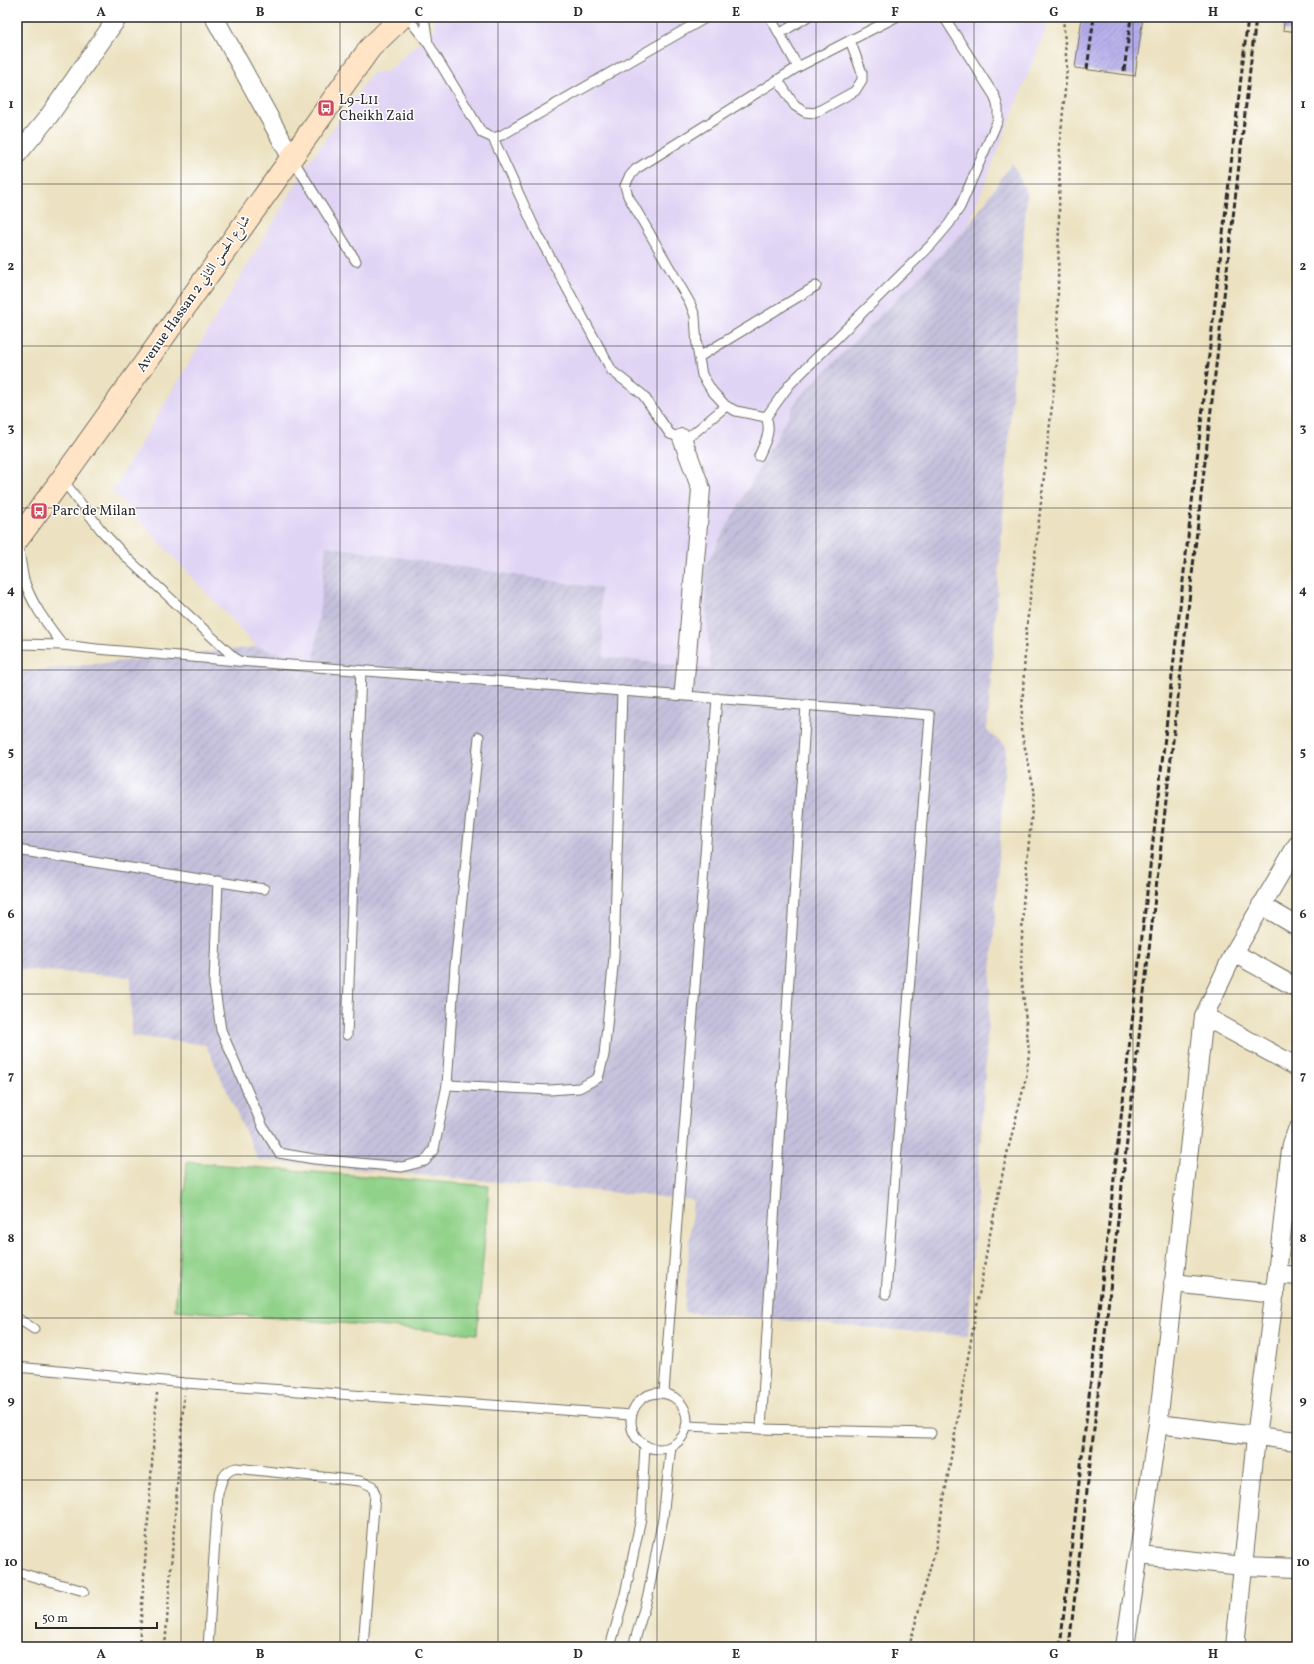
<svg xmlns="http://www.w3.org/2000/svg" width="1314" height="1664" viewBox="0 0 1314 1664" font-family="Vollkorn,Amiri,serif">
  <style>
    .built { fill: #e0d4f4 }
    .industrial { fill: url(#industrial-furrows) }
    .garden { fill: #91d289; stroke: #5e7e5a }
    .building { fill: url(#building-hatch) }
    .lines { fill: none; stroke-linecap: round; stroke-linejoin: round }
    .lane-casing { stroke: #6f6b60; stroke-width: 11 }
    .street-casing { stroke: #6f6b60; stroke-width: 20 }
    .secondary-casing { stroke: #6f6b60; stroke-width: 24 }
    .path { stroke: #6f6b60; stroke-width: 2.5; stroke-dasharray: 3 3; stroke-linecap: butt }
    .lane { stroke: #fff; stroke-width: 9 }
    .street { stroke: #fff; stroke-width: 18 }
    .secondary { stroke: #ffe4c6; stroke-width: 22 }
    .rail { stroke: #2b2b2b; stroke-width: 3; stroke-dasharray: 6 3; stroke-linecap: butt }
    .grid { fill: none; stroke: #2b2b2b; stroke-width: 1; stroke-opacity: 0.55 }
    .labels { text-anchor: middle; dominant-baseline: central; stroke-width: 3; stroke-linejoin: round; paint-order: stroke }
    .poi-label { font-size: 14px; fill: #2b2b2b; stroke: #fff; text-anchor: start }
    .street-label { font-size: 14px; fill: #2b2b2b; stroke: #fff }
    .neatline { fill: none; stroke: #2b2b2b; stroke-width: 1.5 }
    .grid-label { font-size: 13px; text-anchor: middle; font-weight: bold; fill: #2b2b2b }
  </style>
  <defs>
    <pattern id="industrial-furrows" width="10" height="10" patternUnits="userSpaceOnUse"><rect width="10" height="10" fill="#c4c0db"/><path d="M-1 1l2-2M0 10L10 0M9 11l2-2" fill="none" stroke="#a9a5bc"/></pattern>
    <pattern id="building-hatch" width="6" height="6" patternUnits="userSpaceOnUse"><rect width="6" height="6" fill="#b5adec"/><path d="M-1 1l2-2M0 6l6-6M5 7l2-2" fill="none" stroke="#938dbf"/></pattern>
  </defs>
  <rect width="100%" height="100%" fill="#fff"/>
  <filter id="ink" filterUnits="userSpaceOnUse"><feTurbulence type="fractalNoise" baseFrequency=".025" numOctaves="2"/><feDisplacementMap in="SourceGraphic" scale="8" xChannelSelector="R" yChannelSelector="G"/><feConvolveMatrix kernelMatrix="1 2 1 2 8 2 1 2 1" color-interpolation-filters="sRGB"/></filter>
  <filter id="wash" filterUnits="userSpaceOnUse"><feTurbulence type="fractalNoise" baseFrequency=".012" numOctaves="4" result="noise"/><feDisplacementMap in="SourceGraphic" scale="16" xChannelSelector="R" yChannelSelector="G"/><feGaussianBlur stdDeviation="0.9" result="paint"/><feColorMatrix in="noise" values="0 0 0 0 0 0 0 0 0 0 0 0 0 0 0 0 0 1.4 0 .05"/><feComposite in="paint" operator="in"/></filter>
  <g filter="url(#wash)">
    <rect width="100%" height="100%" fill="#ece2c1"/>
    <!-- built -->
    <polygon class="built" points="435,17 1047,17 1047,27 967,228 798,398 704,568 710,669 604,657 326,546 315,663 257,647 112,491 308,164 372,73 388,71 434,28"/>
    <!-- industrial -->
    <polygon class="industrial" points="1012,163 1027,193 987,731 1006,746 968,1336 684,1312 693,1200 258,1160 206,1045 131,1036 131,977 17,969 17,696 19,672 257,647 314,662 326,546 600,588 604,657 710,669 704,568 798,398 967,228"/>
    <!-- garden -->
    <polygon class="garden" points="187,1162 489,1186 477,1334 175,1310"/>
    <g id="blocks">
      <!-- building -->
      <g class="building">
        <polygon points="1082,17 1143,17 1135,76 1075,68"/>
        <polygon points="1285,17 1297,17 1297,32 1283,30"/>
      </g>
    </g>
  </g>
  <g filter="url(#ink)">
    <use href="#blocks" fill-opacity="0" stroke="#6f6b60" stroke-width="1"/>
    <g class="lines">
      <defs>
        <g id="lane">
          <polyline points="407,17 428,43 424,17"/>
          <polyline points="770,17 798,67"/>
          <polyline points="779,34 807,17"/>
          <polyline points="428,43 482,133 493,138 502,135 707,17"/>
          <polyline points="778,80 795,106 805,112 815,113 855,91 862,80 862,73 850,40"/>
          <polyline points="493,138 537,233 612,371 643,395 670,434 682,438 694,433 726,406"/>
          <polyline points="292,158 356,261"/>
          <polyline points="699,357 816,286"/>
          <polyline points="766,417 736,411 726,406 712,391 702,375 697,347 695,316 690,303 628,196 625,186 629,177 636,169 798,67 896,17"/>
          <polyline points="766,417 790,384 931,245 949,224 960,207 998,120 998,108 995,97 944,17"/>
          <path d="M759,456C765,442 772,431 766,417"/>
          <polyline points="62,479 101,530 128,559 238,661"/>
          <path d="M17,540C20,553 21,567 24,580C32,605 48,625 63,645"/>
          <polyline points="17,644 63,645 97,649 238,661 930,715 886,1294"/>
          <polyline points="17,850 264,889"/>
          <polyline points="218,881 214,984 221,1030 263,1127 279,1153 314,1159 402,1167 425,1161 434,1149 447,1085 455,966 479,737"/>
          <polyline points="347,1035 361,671"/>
          <polyline points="447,1085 550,1090 579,1088 598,1078 604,1055 614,957 622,691"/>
          <polyline points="17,1318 34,1329"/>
          <polyline points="17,1367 185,1383 631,1415"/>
          <polyline points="664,1392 717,698"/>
          <circle cx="659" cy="1421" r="28"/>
          <polyline points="686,1426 761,1429 931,1433"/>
          <polyline points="761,1429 806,705"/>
          <polyline points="17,1572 84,1591"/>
          <path d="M208,1647L218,1494C221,1482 223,1471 236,1468L360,1481L372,1486L375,1494L363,1647"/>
          <polyline points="610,1647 625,1594 641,1518 645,1445"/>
          <polyline points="633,1647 648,1595 663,1518 671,1446"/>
        </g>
        <g id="street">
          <polyline points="214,17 291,157"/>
          <polyline points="17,155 49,116 118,17"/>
          <polyline points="682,438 701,489 684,690"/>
          <polyline points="1261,905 1297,926"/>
          <polyline points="1234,953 1297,988"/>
          <polyline points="1204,1016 1297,1067"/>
          <polyline points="1277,1274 1297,1276"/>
          <polyline points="1173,1283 1275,1294"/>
          <polyline points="1158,1424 1297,1441"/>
          <polyline points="1139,1555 1243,1566 1297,1568"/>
          <polyline points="1125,1647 1158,1424 1204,1016 1234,953 1297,845"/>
          <polyline points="1235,1647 1256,1437 1277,1274 1289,1165 1292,1144 1297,1130"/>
        </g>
        <polyline id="secondary" points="17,540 62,479 370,48 401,18"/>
      </defs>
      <!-- lane casing -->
      <use href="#lane" class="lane-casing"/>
      <!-- street casing -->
      <use href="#street" class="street-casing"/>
      <!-- secondary casing -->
      <use href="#secondary" class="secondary-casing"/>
      <!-- path -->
      <g class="path">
        <polyline points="139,1647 157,1393"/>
        <polyline points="165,1647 184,1395"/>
        <polyline points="909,1647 936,1546 967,1363 988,1244 1005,1162 1026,1078 1029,1053 1021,972 1023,904 1034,789 1021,730 1026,633 1057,362 1060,143 1067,69 1063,17"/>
      </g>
      <!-- lane -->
      <use href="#lane" class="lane"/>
      <!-- street -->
      <use href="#street" class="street"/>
      <!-- secondary -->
      <use href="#secondary" class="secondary"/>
      <!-- rail -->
      <g class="rail">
        <polyline points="1087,69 1094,17"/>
        <polyline points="1124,71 1131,17"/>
        <polyline points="1060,1647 1248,17"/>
        <polyline points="1069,1647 1256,17"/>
      </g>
    </g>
  </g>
  <!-- grid -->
  <path class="grid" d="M181,17V1647M340,17V1647M498,17V1647M657,17V1647M816,17V1647M974,17V1647M1133,17V1647M17,184H1297M17,346H1297M17,508H1297M17,670H1297M17,832H1297M17,994H1297M17,1156H1297M17,1318H1297M17,1480H1297"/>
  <!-- icons -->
  <defs>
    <symbol id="bus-square" viewBox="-11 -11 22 22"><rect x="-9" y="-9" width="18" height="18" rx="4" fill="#d1495b" stroke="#fff"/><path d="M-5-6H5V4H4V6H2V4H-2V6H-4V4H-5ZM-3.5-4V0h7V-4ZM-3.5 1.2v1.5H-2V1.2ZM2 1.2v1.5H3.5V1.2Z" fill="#fff"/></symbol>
  </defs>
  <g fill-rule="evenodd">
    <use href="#bus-square" x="316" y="98" width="20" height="20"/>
    <use href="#bus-square" x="29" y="501" width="20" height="20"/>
  </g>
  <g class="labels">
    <!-- poi labels -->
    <g class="poi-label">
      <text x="339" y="100">L9-L11<tspan x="339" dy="16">Cheikh Zaid</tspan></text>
      <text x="52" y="511">Parc de Milan</text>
    </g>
    <!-- street labels -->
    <g class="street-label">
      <text transform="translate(194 294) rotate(-55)">Avenue Hassan 2 شارع الحسن الثاني</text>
    </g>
  </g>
  <!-- margin -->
  <rect width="1314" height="1664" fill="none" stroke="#fff" stroke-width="44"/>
  <!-- scale -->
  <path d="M36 1622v6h121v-6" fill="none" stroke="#2b2b2b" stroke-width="2"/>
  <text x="42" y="1622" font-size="12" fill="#2b2b2b" stroke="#ffffff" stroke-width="3" paint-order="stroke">50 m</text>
  <rect x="22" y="22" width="1270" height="1620" class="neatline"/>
  <g class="grid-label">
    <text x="101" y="16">A</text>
    <text x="260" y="16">B</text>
    <text x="419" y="16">C</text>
    <text x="578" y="16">D</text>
    <text x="736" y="16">E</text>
    <text x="895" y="16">F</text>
    <text x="1054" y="16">G</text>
    <text x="1213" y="16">H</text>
    <text x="11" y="108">1</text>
    <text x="1303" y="108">1</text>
    <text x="11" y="270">2</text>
    <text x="1303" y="270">2</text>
    <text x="11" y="432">3</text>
    <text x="1303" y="432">3</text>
    <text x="11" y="594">4</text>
    <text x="1303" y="594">4</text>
    <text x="11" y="756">5</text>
    <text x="1303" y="756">5</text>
    <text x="11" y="918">6</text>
    <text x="1303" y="918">6</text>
    <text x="11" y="1080">7</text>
    <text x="1303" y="1080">7</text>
    <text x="11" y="1242">8</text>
    <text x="1303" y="1242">8</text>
    <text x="11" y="1404">9</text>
    <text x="1303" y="1404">9</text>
    <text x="11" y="1566">10</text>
    <text x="1303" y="1566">10</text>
    <text x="101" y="1658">A</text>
    <text x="260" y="1658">B</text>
    <text x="419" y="1658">C</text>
    <text x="578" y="1658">D</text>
    <text x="736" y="1658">E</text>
    <text x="895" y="1658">F</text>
    <text x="1054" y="1658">G</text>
    <text x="1213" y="1658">H</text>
  </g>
</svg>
